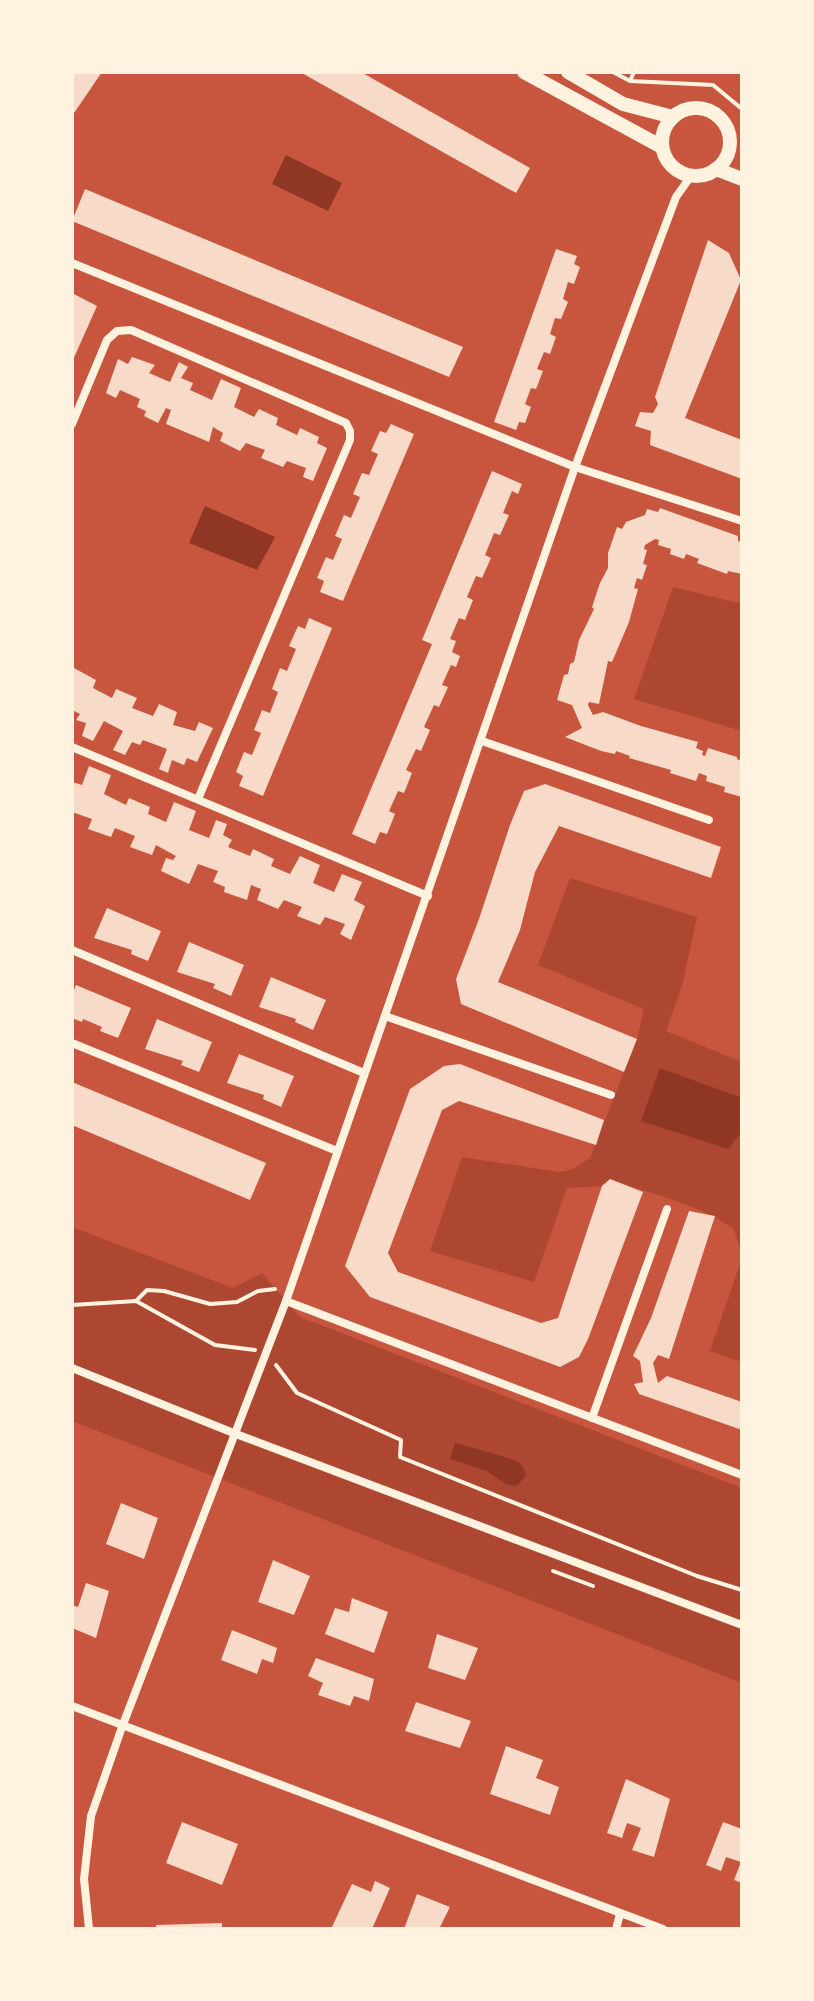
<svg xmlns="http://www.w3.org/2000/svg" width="814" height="2001" viewBox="0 0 814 2001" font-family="Lora,serif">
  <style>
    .green { fill: #ae4732 }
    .water { fill: #8f3625 }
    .building { fill: #f7dbc8 }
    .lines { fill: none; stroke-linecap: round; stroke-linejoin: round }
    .path { stroke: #fff3e0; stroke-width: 4 }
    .minor { stroke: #fff3e0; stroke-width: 8 }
    .secondary { stroke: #fff3e0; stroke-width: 14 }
  </style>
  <rect width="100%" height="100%" fill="#c8553d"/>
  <!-- green -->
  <g class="green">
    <polygon points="673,587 742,604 742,731 634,699"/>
    <path d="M570,878L697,917L682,986L666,1031L742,1062V1256L734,1229C697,1203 653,1195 610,1179L602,1186L567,1188L534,1282L430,1251L462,1157L559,1172L571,1170L590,1158L637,1039L644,1009L538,965Z"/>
    <polygon points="72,1227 233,1288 262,1273 300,1317 742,1488 742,1683 72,1421"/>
    <polygon points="742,1258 742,1362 710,1351"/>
  </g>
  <!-- water -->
  <g class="water">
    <polygon points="286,155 342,183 328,211 272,184"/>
    <polygon points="205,506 275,537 257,570 189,543"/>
    <polygon points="660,1068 742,1098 742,1132 728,1149 641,1121"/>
    <path d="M455,1443C465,1446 516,1459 520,1463C523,1466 525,1470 526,1475L517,1486L507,1485L487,1471L450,1459Z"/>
  </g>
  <!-- building -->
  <g class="building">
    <polygon points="72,72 102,72 72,116"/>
    <polygon points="300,72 361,72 530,168 516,193"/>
    <polygon points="85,189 463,347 449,377 72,221"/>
    <polygon points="708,240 729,253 741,280 685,418 742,440 742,479 650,445 651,431 635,426 640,412 653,413 658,404 655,397"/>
    <polygon points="556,249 577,256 574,264 580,267 574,284 568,282 563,299 568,302 561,319 555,318 550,334 556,337 550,354 544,352 537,369 543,371 536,389 531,388 525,404 531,407 525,423 519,422 516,430 494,422"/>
    <polygon points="72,293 97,306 72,362"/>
    <polygon points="132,357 155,365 149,373 170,382 179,362 188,367 181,378 193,383 190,390 212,400 221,379 241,388 234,407 254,417 259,409 278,418 276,425 297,435 300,428 319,437 317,443 327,448 313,481 303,477 306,468 287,461 283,467 261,458 265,450 246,443 240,451 220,441 223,433 213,427 209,442 166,424 171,410 166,408 158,423 144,416 146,411 137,407 140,399 120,390 116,398 106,393 118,359 128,364"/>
    <polygon points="391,424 414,434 343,601 320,592 324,581 317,578 326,557 333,560 342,539 335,536 344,515 351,518 360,497 353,494 362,473 369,475 378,454 371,451 380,431 386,433"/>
    <polygon points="492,471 522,484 518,494 512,491 503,513 509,515 500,535 494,533 485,555 491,558 482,578 476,576 467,597 473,600 465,620 459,618 450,639 456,641 452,652 460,656 456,667 451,665 442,685 448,687 439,707 434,705 424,727 430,730 421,751 416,749 406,770 412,773 404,793 398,791 389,811 395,814 387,834 380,832 375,844 352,834 432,644 422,640"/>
    <polygon points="660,508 738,536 738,541 742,542 742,574 728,571 727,574 697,563 699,559 686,554 684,559 670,554 671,549 658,545 659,540 655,539 645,545 644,549 647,550 643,564 647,565 642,580 637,578 634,588 638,589 629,622 612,662 608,661 599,704 589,702 588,705 593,715 603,712 641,726 698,742 696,748 703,751 702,755 705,756 708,748 737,757 737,759 742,761 742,797 724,792 725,787 706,781 707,776 699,773 696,781 670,773 671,770 629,758 630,756 616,751 615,754 601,751 565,737 582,728 572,705 557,700 564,675 568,674 570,664 574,662 579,640 594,609 592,607 600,583 608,568 608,553 617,527 622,529 626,522 645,515 647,509 658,512"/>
    <polygon points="309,618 332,628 263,796 239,786 243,776 236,772 244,752 252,755 261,733 254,730 262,710 270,713 278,692 272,689 280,668 287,671 296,649 289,646 298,626 305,629"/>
    <polygon points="74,668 96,680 93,688 112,698 116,689 137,698 132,708 153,716 159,704 177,712 173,725 195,731 199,722 213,728 197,762 187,758 184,765 172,760 168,773 159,769 167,749 143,740 140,745 132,742 125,755 113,750 123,731 104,721 93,741 82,736 86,723 76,720 80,714 72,710 72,674"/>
    <polygon points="89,766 111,775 104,794 126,805 129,798 150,807 148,814 166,822 174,802 196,811 189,830 209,838 216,820 227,824 223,835 232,840 228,847 250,856 253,849 274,859 271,866 290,874 300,856 320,865 313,883 334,892 342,874 362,882 354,900 365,906 351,940 340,934 345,924 325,917 320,925 297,916 302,907 284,900 278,909 257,900 261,889 251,885 247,900 224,892 225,887 213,882 218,871 198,864 189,884 161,871 166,858 173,860 176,856 156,845 152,855 130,847 135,836 115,828 111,837 88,829 92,819 72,812 72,782 82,785"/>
    <polygon points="545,784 721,847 711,878 559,826 535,872 520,930 498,982 637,1039 624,1072 461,1004 456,979 479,919 510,825 524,791"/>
    <polygon points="107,908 161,931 148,961 131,954 132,950 94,938"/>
    <polygon points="189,942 244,965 231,996 213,988 215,984 177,972"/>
    <polygon points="271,977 326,1000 313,1030 295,1022 296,1019 259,1007"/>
    <polygon points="76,985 131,1008 118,1038 100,1031 102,1027 83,1019 82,1022 72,1018 72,995"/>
    <polygon points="157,1019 212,1042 199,1072 181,1065 183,1061 145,1049"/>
    <polygon points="239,1054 294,1076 281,1107 263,1099 264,1095 227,1083"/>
    <polygon points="460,1064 604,1120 596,1145 459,1101 442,1110 388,1253 398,1272 541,1323 558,1318 602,1186 610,1179 643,1192 588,1339 579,1357 560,1367 370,1297 345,1266 410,1089 444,1066"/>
    <polygon points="72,1082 266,1163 250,1200 72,1125"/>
    <polygon points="689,1211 715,1216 669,1359 658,1355 653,1363 658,1383 667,1376 742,1402 742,1430 639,1394 634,1384 643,1382 640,1361 633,1356 651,1318"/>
    <polygon points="121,1503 158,1518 144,1559 106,1544"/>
    <polygon points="273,1560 310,1576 294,1615 258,1602"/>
    <polygon points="86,1583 109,1591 96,1638 72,1628 72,1605 78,1607"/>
    <polygon points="352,1598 388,1612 374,1653 325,1634 335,1608 349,1612"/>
    <polygon points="232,1630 277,1648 273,1663 262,1659 257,1674 221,1660"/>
    <polygon points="437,1634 478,1648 465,1680 428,1668"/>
    <polygon points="316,1658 374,1679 369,1701 354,1696 350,1706 318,1695 323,1683 308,1676"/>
    <polygon points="416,1702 471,1721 460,1748 405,1731"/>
    <polygon points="506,1746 543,1760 536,1778 559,1787 550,1815 490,1794"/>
    <polygon points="626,1779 670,1799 654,1857 632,1850 641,1828 627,1823 622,1838 607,1833"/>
    <polygon points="182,1822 238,1844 222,1885 166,1863"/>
    <polygon points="723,1822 742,1829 742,1883 734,1880 741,1862 726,1857 721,1871 706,1865"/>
    <polygon points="375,1881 390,1888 372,1929 331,1929 352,1884 371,1892"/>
    <polygon points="417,1894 450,1907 439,1929 404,1929"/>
    <polygon points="222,1923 222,1929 156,1929 156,1925"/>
  </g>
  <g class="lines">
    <!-- path -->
    <g class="path">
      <polyline points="613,72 630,81 713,85 742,109"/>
      <polyline points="630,81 634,72"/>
      <polyline points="136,1301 147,1290 164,1291 210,1304 237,1302 258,1291 275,1289"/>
      <polyline points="72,1305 136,1301 215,1345 255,1350"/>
      <polyline points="276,1365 297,1393 401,1440 400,1457 697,1576 742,1590"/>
      <polyline points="553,1571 593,1586"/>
    </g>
    <!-- minor -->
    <g class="minor">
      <polyline points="72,263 575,467 742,521"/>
      <polyline points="72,424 107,340 117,331 131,330 346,423 350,431 350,440 198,799"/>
      <polyline points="482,741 709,820"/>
      <polyline points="72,747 428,896"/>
      <polyline points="72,950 364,1073"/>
      <polyline points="385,1016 611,1095"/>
      <polyline points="72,1043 337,1151"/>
      <polyline points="286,1301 742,1475"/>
      <polyline points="72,1368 236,1434 742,1625"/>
      <polyline points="592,1418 667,1209"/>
      <polyline points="72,1706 663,1929"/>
      <polyline points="89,1929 84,1879 91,1816 122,1727 286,1301 575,467 676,197 691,176"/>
      <polyline points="616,1929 620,1914"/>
    </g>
    <!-- secondary -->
    <g class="secondary">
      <polyline points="524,72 662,147"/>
      <polyline points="568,72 623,104 673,117"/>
      <circle cx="696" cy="142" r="34"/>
      <polyline points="716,169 742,179"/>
    </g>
  </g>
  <!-- border -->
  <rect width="814" height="2001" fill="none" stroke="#fff3e0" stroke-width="148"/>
</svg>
